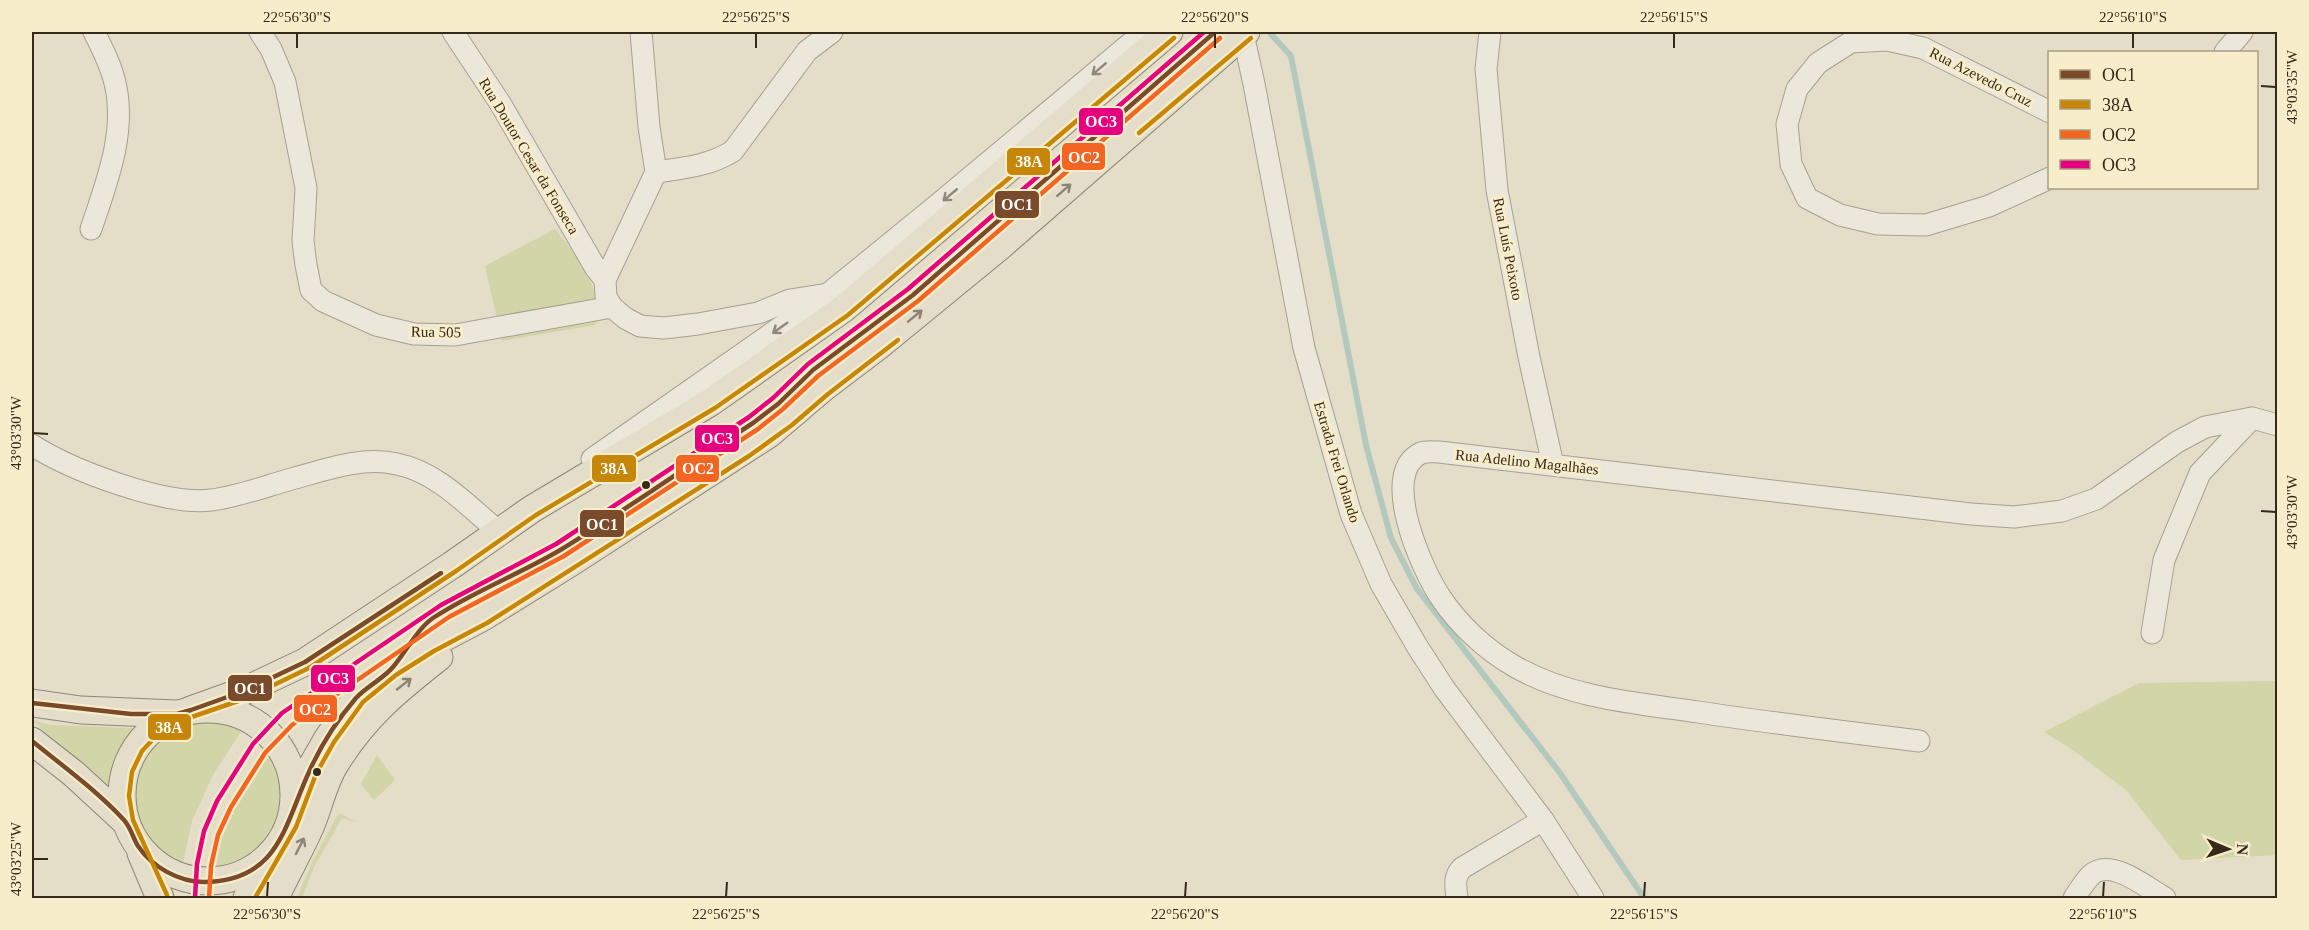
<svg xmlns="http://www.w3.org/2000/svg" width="2309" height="930" viewBox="0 0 2309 930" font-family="Georgia,serif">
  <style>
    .green { fill: #d2d5a8 }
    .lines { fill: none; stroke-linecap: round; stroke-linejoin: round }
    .stream { stroke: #b4c9bd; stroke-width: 6 }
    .minor-casing { stroke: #a8a091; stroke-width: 23 }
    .major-casing { stroke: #8e8678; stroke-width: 29 }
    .minor { stroke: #ebe7da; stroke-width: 21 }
    .major { stroke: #e3ddca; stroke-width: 27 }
    .bus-1-casing { stroke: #f8edca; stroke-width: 9 }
    .bus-2-casing { stroke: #f8edca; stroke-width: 9 }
    .bus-3-casing { stroke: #f8edca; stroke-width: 9 }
    .bus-4-casing { stroke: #f8edca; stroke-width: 9 }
    .bus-1 { stroke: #7a4b2a; stroke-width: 4.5 }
    .bus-2 { stroke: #c78706; stroke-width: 4.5 }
    .bus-3 { stroke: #f26522; stroke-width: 4.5 }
    .bus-4 { stroke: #e5007d; stroke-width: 4.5 }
    .oneway { stroke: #90887a }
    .oneway2 { stroke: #8c8372 }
    .ticks { fill: none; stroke: #36291a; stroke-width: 2 }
    .bus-dot { fill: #36291a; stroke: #f8edca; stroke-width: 2 }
    .labels { text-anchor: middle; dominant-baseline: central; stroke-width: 6; stroke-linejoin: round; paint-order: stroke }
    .street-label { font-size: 15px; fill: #36291a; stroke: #f8edca }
    .line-badge { stroke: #f8edca; stroke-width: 2 }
    .badge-label { font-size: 16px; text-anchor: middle; font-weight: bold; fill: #fff }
    .neatline { fill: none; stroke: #36291a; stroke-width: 2 }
    .ticks-label { font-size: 15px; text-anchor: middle; fill: #36291a }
  </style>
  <rect width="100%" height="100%" fill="#e4ddc7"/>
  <!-- green -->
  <g class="green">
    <polygon points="555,229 585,267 601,309 595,325 502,341 485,266"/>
    <polygon points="2277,681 2277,855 2181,860 2126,790 2073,750 2044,732 2139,683"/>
    <polygon points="32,720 51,725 133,728 116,755 110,793"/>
    <path d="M214,721L242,730L213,775L192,821L183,863C175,860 164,857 158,852C127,825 124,779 150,748C155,742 162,731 169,728C182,722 200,722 214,721Z"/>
    <path d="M266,752C296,791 279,849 232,866C225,868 216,867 209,868L222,824L243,782Z"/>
    <polygon points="377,755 395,780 374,800 361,784"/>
    <polygon points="339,813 356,822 342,818 314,867 302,898 297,898 312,862"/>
  </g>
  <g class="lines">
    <!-- stream -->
    <polyline class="stream" points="1269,32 1291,56 1366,445 1391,538 1417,589 1560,773 1644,898"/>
    <defs>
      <g id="minor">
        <polyline points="260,32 271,49 285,82 306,188 303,241 306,265 311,290 323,301 376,325 414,334 455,335 612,307 625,318 640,326 664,328 698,324 758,313 790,300 828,294"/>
        <polyline points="453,32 500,103 595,267 605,280"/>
        <polyline points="641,32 649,127 656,172"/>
        <polyline points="1490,32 1486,69 1497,190 1529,357 1553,465"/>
        <polyline points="1243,34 1254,84 1304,348 1351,514 1381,584 1417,646 1444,688 1543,820 1593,898"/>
        <polyline points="2225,52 2242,32"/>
        <polyline points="2050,112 1923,48 1887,40 1851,42 1818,63 1797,89 1787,124 1791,164 1807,198 1840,215 1878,224 1926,225 1989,206 2050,178"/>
        <path d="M91,229C106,184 127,132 115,83C111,65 102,48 94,32"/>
        <path d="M612,307L606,297L605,280L656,172C684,168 709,166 733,151L807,51L832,32"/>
        <path d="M32,445C71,470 165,506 211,500C238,497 269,485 295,478C327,469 364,456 397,464C437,472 468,506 498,531"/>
        <polyline points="592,459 828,294 936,206 1144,32"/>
        <polyline points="2152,633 2164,560 2200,473 2252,418"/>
        <path d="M1919,741C1845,732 1771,723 1698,712C1636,703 1569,698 1514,666C1486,650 1459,625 1441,598C1423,572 1378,473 1421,453C1426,451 1433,452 1439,452L1971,514L2014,517L2062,511L2096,499L2177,442L2205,427L2252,418L2278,425"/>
        <path d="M1457,898C1456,887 1453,877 1462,868L1543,820"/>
        <path d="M2074,898C2079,891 2084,882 2091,875C2111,857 2147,888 2165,898"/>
      </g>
      <g id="major">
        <polyline points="32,703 81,710 176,714"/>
        <circle cx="208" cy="795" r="86"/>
        <polyline points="191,710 244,691 305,662 452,565 532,509 711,402 843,309 1169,32"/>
        <polyline points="32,741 74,774 126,822"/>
        <polyline points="294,808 309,771 328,738 357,697 392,669 430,645 483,617 570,563 769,434 823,388 877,347 999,247 1246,32"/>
        <polyline points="141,853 160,898"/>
        <polyline points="247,898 268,861"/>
        <path d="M275,898C286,874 300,850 311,825C320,803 324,780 337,761C366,715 397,690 439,657"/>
      </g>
    </defs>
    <!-- minor casing -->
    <use href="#minor" class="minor-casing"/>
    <!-- major casing -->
    <use href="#major" class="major-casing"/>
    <!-- minor -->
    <use href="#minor" class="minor"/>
    <!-- major -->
    <use href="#major" class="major"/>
    <defs>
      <g id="bus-1">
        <polyline points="32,703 131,714 177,714 191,710 244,691 305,662 441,573"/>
        <path d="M32,741C63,766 97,791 124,820C131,828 133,838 138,846C152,867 179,882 204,882C279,881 284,826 309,772C320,747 338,719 356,698C367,686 383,679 393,667C406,652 417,629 433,618C474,591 520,574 562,549C627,509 689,465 753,423L778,404L813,370L913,295L1215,32"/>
      </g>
      <g id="bus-2">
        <polyline points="1139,133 1251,38"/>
        <polyline points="167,895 133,820 129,796 132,772 142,751 159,733 180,721 247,698 309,668 456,571 536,515 715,408 848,315 1174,38"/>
        <polyline points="255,898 296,827 316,774 334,742 363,702 396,675 434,651 487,623 749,456 792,425 828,394 898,340"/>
      </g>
      <polyline id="bus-3" points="209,898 211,866 218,835 231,807 265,753 292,725 449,617 564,556 758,429 783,409 818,376 918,301 1220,38"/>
      <polyline id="bus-4" points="195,898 197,864 204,831 217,801 253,744 282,713 441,605 556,544 749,417 773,398 808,364 908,289 1204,32"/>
    </defs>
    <!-- bus-1 casing -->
    <use href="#bus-1" class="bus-1-casing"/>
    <!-- bus-2 casing -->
    <use href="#bus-2" class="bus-2-casing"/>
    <!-- bus-3 casing -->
    <use href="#bus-3" class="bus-3-casing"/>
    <!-- bus-4 casing -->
    <use href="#bus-4" class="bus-4-casing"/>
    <!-- bus-1 -->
    <use href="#bus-1" class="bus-1"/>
    <!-- bus-2 -->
    <use href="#bus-2" class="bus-2"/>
    <!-- bus-3 -->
    <use href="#bus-3" class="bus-3"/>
    <!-- bus-4 -->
    <use href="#bus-4" class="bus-4"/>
  </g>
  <!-- one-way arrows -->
  <defs><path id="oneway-shaft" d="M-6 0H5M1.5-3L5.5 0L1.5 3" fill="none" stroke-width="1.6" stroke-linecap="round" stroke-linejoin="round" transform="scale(1.5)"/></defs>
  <g class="oneway">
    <use href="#oneway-shaft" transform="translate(1099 69) rotate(140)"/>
    <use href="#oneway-shaft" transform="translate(950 195) rotate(140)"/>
    <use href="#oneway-shaft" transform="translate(780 328) rotate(145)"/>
  </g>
  <g class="oneway2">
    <use href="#oneway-shaft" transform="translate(1064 190) rotate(-41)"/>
    <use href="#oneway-shaft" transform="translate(915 316) rotate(-39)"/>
    <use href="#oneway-shaft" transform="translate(404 684) rotate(-38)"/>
    <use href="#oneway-shaft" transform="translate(300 846) rotate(-63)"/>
  </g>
  <!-- ticks -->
  <path class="ticks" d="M297,48V33M756,48V33M1215,48V33M1674,48V33M2133,48V33M2261,86L2276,87M33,433L48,434M2261,511L2276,512M33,859H48M267,897L268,882M726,897L727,882M1185,897L1186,882M1644,897L1645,882M2103,897L2104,882"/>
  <!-- markers -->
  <g class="bus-dot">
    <circle cx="646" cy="485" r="5"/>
    <circle cx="317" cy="772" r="5"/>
  </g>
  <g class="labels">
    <!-- street labels -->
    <g class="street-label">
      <text transform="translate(1981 77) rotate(27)">Rua Azevedo Cruz</text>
      <text transform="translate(529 156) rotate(59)">Rua Doutor Cesar da Fonseca</text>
      <text transform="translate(1508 249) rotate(79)">Rua Luís Peixoto</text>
      <text transform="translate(436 332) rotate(1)">Rua 505</text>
      <text transform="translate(1337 462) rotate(73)">Estrada Frei Orlando</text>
      <text transform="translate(1527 462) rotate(6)">Rua Adelino Magalhães</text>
    </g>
  </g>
  <g class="line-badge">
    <rect x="1078" y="107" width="46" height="29" rx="6" fill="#e5007d"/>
    <rect x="1061" y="142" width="45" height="29" rx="6" fill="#f26522"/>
    <rect x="1006" y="147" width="45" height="29" rx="6" fill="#c78706"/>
    <rect x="994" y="190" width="46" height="29" rx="6" fill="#7a4b2a"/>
    <rect x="694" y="424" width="46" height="29" rx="6" fill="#e5007d"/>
    <rect x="591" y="454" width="46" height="29" rx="6" fill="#c78706"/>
    <rect x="675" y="454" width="45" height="29" rx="6" fill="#f26522"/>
    <rect x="579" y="509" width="46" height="29" rx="6" fill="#7a4b2a"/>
    <rect x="310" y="664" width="46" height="29" rx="6" fill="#e5007d"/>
    <rect x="227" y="674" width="46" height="28" rx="6" fill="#7a4b2a"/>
    <rect x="293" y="694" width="45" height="29" rx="6" fill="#f26522"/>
    <rect x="147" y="713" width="45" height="28" rx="6" fill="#c78706"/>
  </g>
  <g class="badge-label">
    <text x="1101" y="127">OC3</text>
    <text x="1084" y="163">OC2</text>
    <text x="1029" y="167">38A</text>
    <text x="1017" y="210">OC1</text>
    <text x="717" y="444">OC3</text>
    <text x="614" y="474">38A</text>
    <text x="698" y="474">OC2</text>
    <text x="602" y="530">OC1</text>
    <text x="333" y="684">OC3</text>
    <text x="250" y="694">OC1</text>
    <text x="315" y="715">OC2</text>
    <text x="169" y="733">38A</text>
  </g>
  <!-- border -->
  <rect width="2309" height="930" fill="none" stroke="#f8edca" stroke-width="66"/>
  <!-- legend -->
  <rect x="2048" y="51" width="210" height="138" fill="#f8edca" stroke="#aa9f84" stroke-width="1.5"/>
  <rect x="2060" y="70" width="30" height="9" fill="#7a4b2a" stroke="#aa9f84" stroke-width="1.5"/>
  <text x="2102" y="81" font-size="18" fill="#36291a">OC1</text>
  <rect x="2060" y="100" width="30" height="9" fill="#c78706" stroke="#aa9f84" stroke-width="1.5"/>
  <text x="2102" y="111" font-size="18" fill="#36291a">38A</text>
  <rect x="2060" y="130" width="30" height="9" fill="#f26522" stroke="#aa9f84" stroke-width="1.5"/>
  <text x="2102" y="141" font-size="18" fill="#36291a">OC2</text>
  <rect x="2060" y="160" width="30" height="9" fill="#e5007d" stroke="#aa9f84" stroke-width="1.5"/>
  <text x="2102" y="171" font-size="18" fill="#36291a">OC3</text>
  <!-- north arrow -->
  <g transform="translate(2228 849) rotate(92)" stroke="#f8edca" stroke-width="4.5" paint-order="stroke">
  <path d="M0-4.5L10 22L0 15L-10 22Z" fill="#36291a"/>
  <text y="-9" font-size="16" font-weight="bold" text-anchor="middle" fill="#36291a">N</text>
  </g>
  <rect x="33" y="33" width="2243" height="864" class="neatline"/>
  <g class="ticks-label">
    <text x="297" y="22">22°56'30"S</text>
    <text x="756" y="22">22°56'25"S</text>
    <text x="1215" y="22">22°56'20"S</text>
    <text x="1674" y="22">22°56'15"S</text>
    <text x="2133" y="22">22°56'10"S</text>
    <text transform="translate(2292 87) rotate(-90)" y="5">43°03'35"W</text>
    <text transform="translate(16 433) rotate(-90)" y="5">43°03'30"W</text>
    <text transform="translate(2292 512) rotate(-90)" y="5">43°03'30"W</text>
    <text transform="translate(16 859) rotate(-90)" y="5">43°03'25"W</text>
    <text x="267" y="919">22°56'30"S</text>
    <text x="726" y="919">22°56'25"S</text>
    <text x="1185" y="919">22°56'20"S</text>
    <text x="1644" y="919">22°56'15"S</text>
    <text x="2103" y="919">22°56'10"S</text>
  </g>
</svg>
